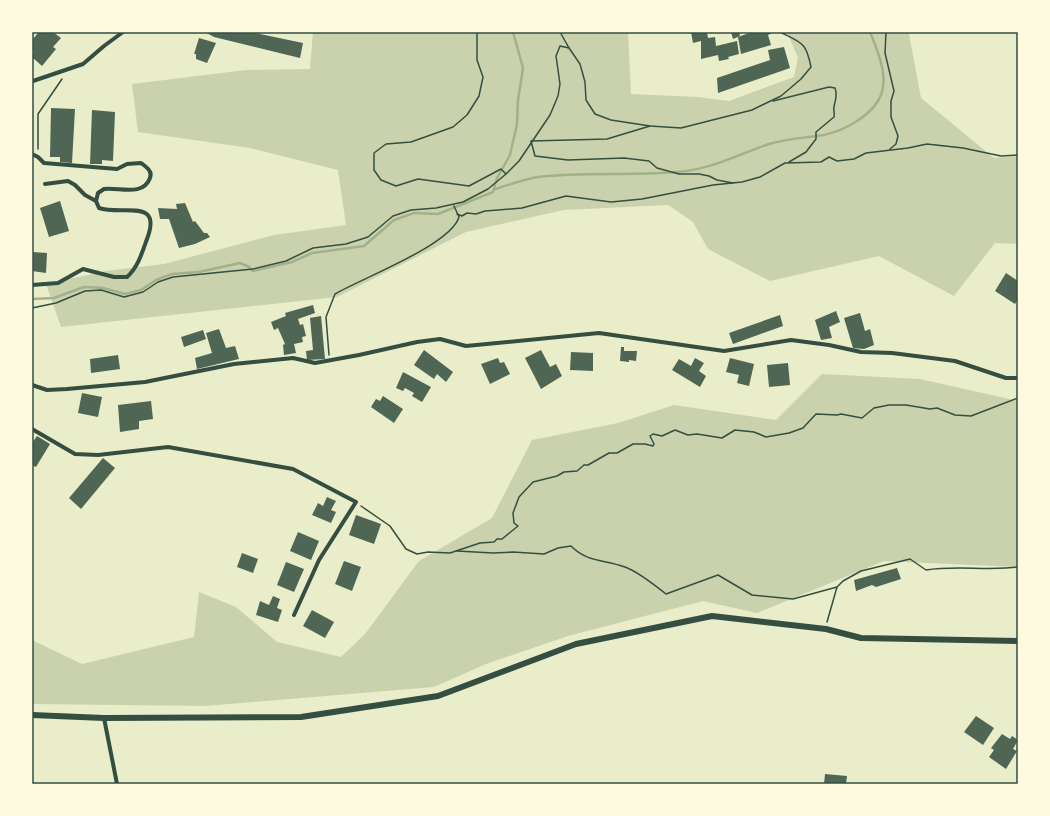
<svg xmlns="http://www.w3.org/2000/svg" width="1050" height="816" viewBox="0 0 1050 816" font-family="'Work Sans',sans-serif">
  <style>
    .green { fill: #cad2ad }
    .lines { fill: none; stroke-linecap: round; stroke-linejoin: round }
    .stream { stroke: #a3b18a; stroke-width: 2.5 }
    .building { fill: #4f6655 }
    .path { stroke: #344e41; stroke-width: 1.5 }
    .minor { stroke: #344e41; stroke-width: 4 }
    .tertiary { stroke: #344e41; stroke-width: 6 }
    .neatline { fill: none; stroke: #344e41; stroke-width: 1.5 }
  </style>
  <rect width="100%" height="100%" fill="#e9edc9"/>
  <!-- green -->
  <g class="green">
    <polygon points="313,32 628,32 631,94 698,97 729,101 794,77 798,58 787,32 910,32 909,34 921,98 994,158 1018,156 1018,244 995,243 954,296 879,256 770,281 708,249 693,222 668,205 564,210 466,232 337,297 61,327 46,284 106,271 164,264 274,235 346,225 338,170 250,148 138,132 132,84 246,70 310,69"/>
    <polygon points="822,374 920,379 1018,401 1018,567 884,561 757,613 703,601 568,636 486,664 434,687 205,706 32,704 32,640 82,664 194,637 199,592 236,607 277,642 341,657 365,634 419,561 492,518 532,440 618,423 674,405 776,420"/>
  </g>
  <g class="lines">
    <!-- stream -->
    <g class="stream">
      <path d="M495,189C509,185 524,179 538,177C587,171 637,177 686,171C715,167 743,153 769,144C785,139 801,138 817,136C838,134 867,119 878,101C891,80 878,52 870,32"/>
      <polyline points="32,299 54,298 84,287 103,288 125,294 141,290 156,280 172,274 199,272 240,263 249,267 253,271 292,262 312,253 364,246 394,220 414,213 438,214 493,192 497,178 510,155 517,124 518,100 523,68 513,32"/>
    </g>
  </g>
  <!-- building -->
  <g class="building">
    <polygon points="39,32 53,32 61,38 53,47 56,49 42,66 32,57 34,51 32,50 32,40"/>
    <polygon points="205,32 250,32 303,43 300,58 214,37"/>
    <polygon points="691,32 707,32 708,38 715,37 716,46 737,41 739,54 728,57 729,59 719,61 718,55 701,59 701,41 693,43"/>
    <polygon points="731,32 739,32 740,36 733,39"/>
    <polygon points="752,32 774,32 768,35 771,45 741,54 738,37"/>
    <polygon points="199,38 216,43 207,63 196,59 196,54 194,54"/>
    <polygon points="784,47 790,68 718,93 717,78 770,60 768,50"/>
    <polygon points="51,108 75,109 72,163 60,162 60,157 50,157"/>
    <polygon points="92,110 115,112 113,161 102,160 102,164 90,164"/>
    <polygon points="60,201 69,231 49,237 40,208"/>
    <polygon points="185,203 193,222 195,221 204,233 207,233 210,237 195,244 179,248 169,219 160,219 158,208 177,209 176,204"/>
    <polygon points="32,252 47,253 46,273 32,271"/>
    <polygon points="1006,273 1018,281 1018,299 1015,304 995,291"/>
    <polygon points="313,305 315,313 298,319 300,325 303,324 306,336 302,337 303,342 294,344 296,353 284,355 283,345 285,344 278,328 274,330 271,322 286,316 285,313"/>
    <polygon points="836,311 840,322 829,327 832,338 821,340 815,320"/>
    <polygon points="860,313 865,331 870,329 874,345 864,349 853,348 844,318"/>
    <polygon points="780,315 783,326 733,344 729,333"/>
    <polygon points="321,316 325,359 307,360 306,351 313,350 310,318"/>
    <polygon points="219,329 226,348 235,346 239,359 197,369 195,358 212,353 206,333"/>
    <polygon points="203,330 206,339 184,347 181,337"/>
    <polygon points="621,347 624,347 624,351 637,351 636,361 629,360 629,362 620,361"/>
    <polygon points="424,350 453,372 446,382 437,374 434,379 414,365"/>
    <polygon points="541,350 550,367 556,364 562,376 541,389 525,358"/>
    <polygon points="571,352 593,353 593,371 570,370"/>
    <polygon points="118,355 120,369 91,373 90,359"/>
    <polygon points="498,358 500,363 504,362 510,374 490,384 481,364"/>
    <polygon points="695,358 704,363 699,371 706,376 700,387 672,370 679,359 691,366"/>
    <polygon points="730,358 754,364 749,386 737,383 739,375 726,372"/>
    <polygon points="788,363 790,385 769,387 767,365"/>
    <polygon points="403,372 431,387 422,402 412,396 414,393 405,388 403,391 396,388"/>
    <polygon points="82,393 102,397 98,417 78,413"/>
    <polygon points="383,396 403,409 394,423 371,407 376,399 380,401"/>
    <polygon points="151,401 153,419 139,421 139,429 120,432 118,405"/>
    <polygon points="37,436 50,444 36,467 32,465 32,443"/>
    <polygon points="103,458 115,468 81,509 69,498"/>
    <polygon points="327,497 336,501 331,510 336,512 331,523 312,515 318,503 323,506"/>
    <polygon points="356,515 381,524 374,544 349,535"/>
    <polygon points="298,532 319,541 311,560 290,551"/>
    <polygon points="242,553 258,559 253,573 237,567"/>
    <polygon points="344,561 361,567 352,591 335,584"/>
    <polygon points="286,562 304,569 294,592 277,585"/>
    <polygon points="897,568 901,579 876,587 872,585 856,591 854,580"/>
    <polygon points="273,596 280,599 277,608 282,610 278,622 256,615 260,601 269,605"/>
    <polygon points="312,610 334,622 325,638 303,626"/>
    <polygon points="976,716 994,728 983,745 964,732"/>
    <polygon points="1002,734 1010,739 1012,736 1018,740 1013,749 1017,751 1006,769 989,757 994,750 991,748"/>
    <polygon points="825,774 847,776 846,784 824,784"/>
  </g>
  <g class="lines">
    <!-- path -->
    <g class="path">
      <polyline points="477,32 477,60 483,77 479,96 467,115 453,127 411,142 386,144 374,153 374,170 381,180 396,186 418,179 469,186 501,169 506,174"/>
      <polyline points="560,32 569,48"/>
      <polyline points="886,32 885,53 894,91 891,101 891,117 898,136 896,144 890,149"/>
      <path d="M773,101L829,87L835,88C838,96 835,100 834,107C833,111 835,113 834,117L816,132V139L806,152L789,162"/>
      <polyline points="650,126 607,139 531,141 535,156 568,160 624,158 649,161 657,168 679,174 699,174 709,176 717,180 733,183"/>
      <polyline points="38,149 38,114 62,79"/>
      <polyline points="457,214 462,216 467,213 476,214 485,211 522,208 566,196 611,202 642,199 713,185 742,182 760,177 785,163 821,162 829,157 837,161 854,159 866,153 908,148 927,144 963,148 1001,156 1018,155"/>
      <path d="M32,308L56,303L85,291L101,290L124,297L143,292L158,282L173,277L253,269L286,261L313,248L346,244L368,237L393,216L411,210L436,208L463,202L488,189L506,174L519,161L550,115L558,96L560,84L556,56L560,46L569,48L580,64L585,82L586,100L595,114L611,120L650,126L681,128L752,110L781,96L801,79L811,67C806,42 802,43 780,32"/>
      <path d="M329,355L326,317L335,294C362,278 451,245 459,217L454,206"/>
      <polyline points="361,506 390,526 406,549 417,554 428,552 450,553 480,543 494,542 497,539 502,539 518,526 514,523 513,513 519,497 533,482 557,476 564,472 577,471 584,465 588,465 609,453 617,453 633,444 645,444 653,446 654,444 650,436 653,434 662,436 675,430 688,435 697,434 722,438 735,430 754,432 766,437 789,433 803,428 816,414 837,415 841,414 862,418 874,408 889,405 906,405 930,409 937,408 955,415 971,416 1018,398"/>
      <path d="M457,551L493,553L513,552L544,554L558,548L571,546C588,563 604,559 625,567C636,571 656,586 666,594L718,575L752,595L793,599L837,587L843,581L861,571L910,559L926,570C956,565 987,571 1018,567"/>
      <polyline points="827,622 837,587"/>
    </g>
    <!-- minor -->
    <g class="minor">
      <polyline points="33,81 83,64 104,46 123,32"/>
      <path d="M32,154L38,157L44,163L117,169L127,164L141,163C146,167 153,171 150,178C143,197 119,187 104,189L98,193L96,201"/>
      <path d="M32,285L58,283L83,269L114,277H127C138,267 142,253 147,239C163,197 122,216 99,208L96,201L85,195L75,185L68,181L45,184"/>
      <polyline points="32,385 47,390 67,389 145,382 234,364 293,358 315,363 359,355 417,342 440,339 466,346 599,333 724,351 791,340 829,345 861,352 892,353 955,361 1006,378 1018,378"/>
      <polyline points="32,429 75,454 98,455 168,447 293,469 356,502 319,560 294,615"/>
      <polyline points="104,718 117,784"/>
    </g>
    <!-- tertiary -->
    <polyline class="tertiary" points="32,715 104,718 301,717 438,696 576,644 712,616 826,629 861,638 1018,641"/>
  </g>
  <!-- border -->
  <rect width="1050" height="816" fill="none" stroke="#fefae0" stroke-width="66"/>
  <rect x="33" y="33" width="984" height="750" class="neatline"/>
</svg>
